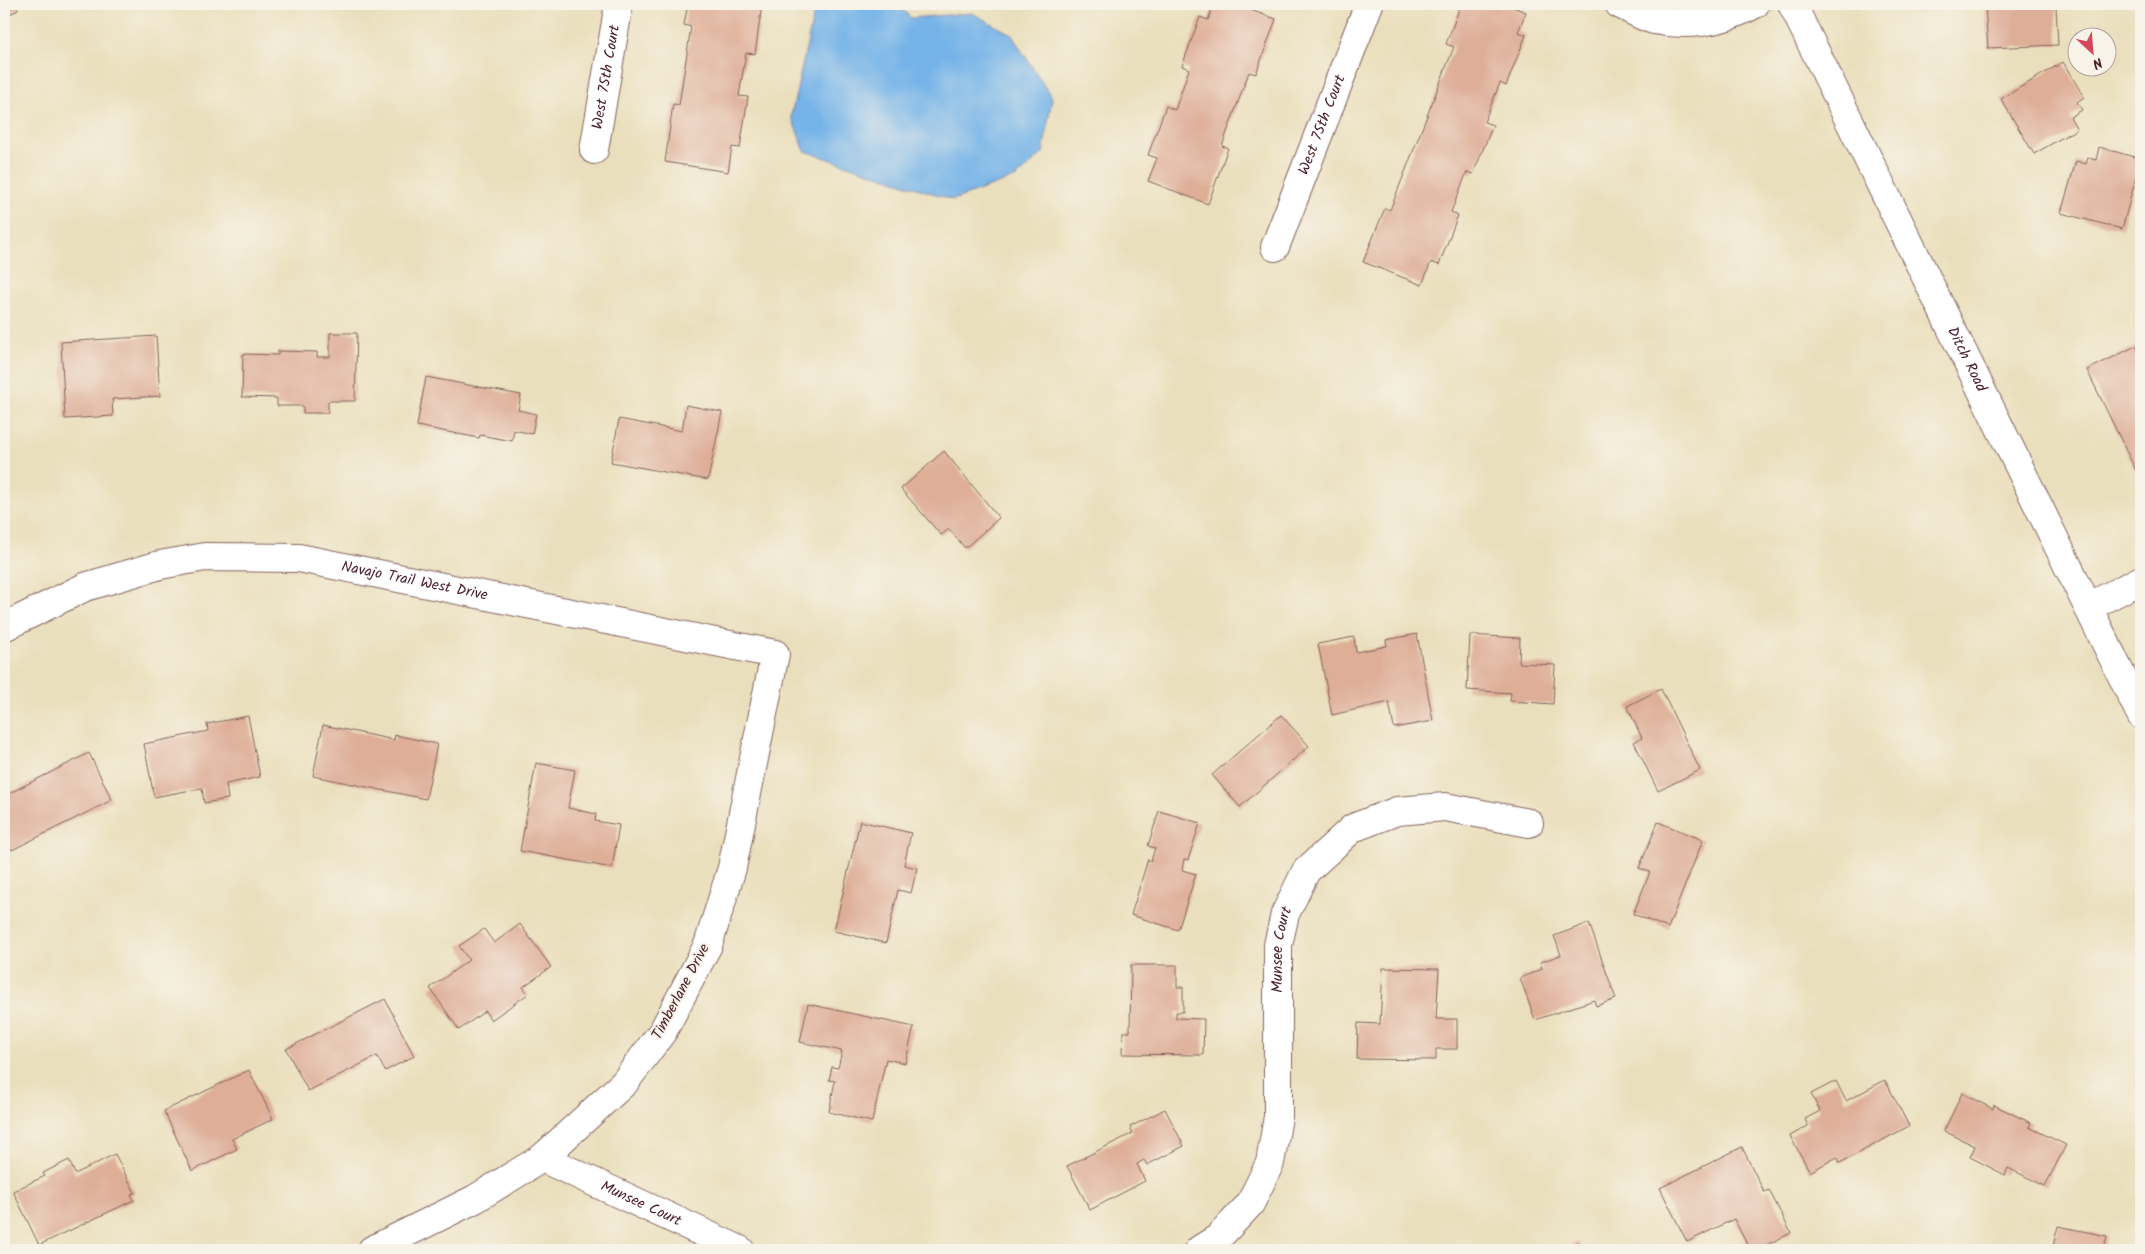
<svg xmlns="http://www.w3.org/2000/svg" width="2145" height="1254" viewBox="0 0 2145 1254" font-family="Kalam,sans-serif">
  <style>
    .water { fill: #75b3e8; stroke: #60698a }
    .building { fill: #deae97 }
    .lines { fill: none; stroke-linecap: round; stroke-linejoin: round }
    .minor-casing { stroke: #82625e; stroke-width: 30 }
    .secondary-casing { stroke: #82625e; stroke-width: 30 }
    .minor { stroke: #fff; stroke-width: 28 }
    .secondary { stroke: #fff; stroke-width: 28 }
    .labels { text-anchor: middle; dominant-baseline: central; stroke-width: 4; stroke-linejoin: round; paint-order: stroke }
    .street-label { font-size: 15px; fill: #4a1f2b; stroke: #f7f3e8 }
  </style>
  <rect width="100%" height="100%" fill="#f7f3e8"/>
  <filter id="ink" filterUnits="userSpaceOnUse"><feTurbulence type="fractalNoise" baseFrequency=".02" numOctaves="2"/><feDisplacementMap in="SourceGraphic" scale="10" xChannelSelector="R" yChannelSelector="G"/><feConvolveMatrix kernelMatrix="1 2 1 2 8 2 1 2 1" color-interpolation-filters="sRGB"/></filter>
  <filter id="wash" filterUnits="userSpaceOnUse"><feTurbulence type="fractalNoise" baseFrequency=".0096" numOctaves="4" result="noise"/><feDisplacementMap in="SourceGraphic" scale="20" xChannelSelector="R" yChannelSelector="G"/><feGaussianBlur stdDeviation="1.12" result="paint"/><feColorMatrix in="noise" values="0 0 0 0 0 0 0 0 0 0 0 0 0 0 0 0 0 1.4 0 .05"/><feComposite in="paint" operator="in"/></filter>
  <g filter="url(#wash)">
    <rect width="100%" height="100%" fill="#eadfbc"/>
    <!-- water -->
    <polygon class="water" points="826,4 897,4 911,18 972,13 1011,34 1052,98 1043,153 1017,177 953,200 805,151 791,116 814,13"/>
    <g id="blocks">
      <!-- building -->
      <g class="building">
        <polygon points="4,4 15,4 18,10 4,17"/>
        <polygon points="688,4 762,4 755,54 746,53 739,96 748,97 740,148 732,147 728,172 665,162 673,104 679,105 691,27 684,25"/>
        <polygon points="1214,4 1233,4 1276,19 1256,74 1249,72 1222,146 1228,148 1208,204 1148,181 1157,158 1148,155 1166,106 1175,110 1189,69 1182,66 1200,17 1208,20"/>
        <polygon points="1461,4 1505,4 1526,12 1518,32 1526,35 1506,86 1500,83 1484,122 1493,125 1473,174 1467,172 1451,212 1458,215 1439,265 1431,262 1422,285 1363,262 1385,208 1390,210 1454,47 1446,44"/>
        <polygon points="1985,4 2044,4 2045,8 2056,7 2058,45 1988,48"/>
        <polygon points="2063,62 2084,97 2077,102 2082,110 2070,117 2077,129 2034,154 2001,99"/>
        <polygon points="2099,147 2141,159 2122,229 2061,213 2076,161 2086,164 2088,158 2096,160"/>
        <polygon points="330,333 357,333 355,401 328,401 328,413 303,413 303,406 277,406 277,398 242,397 243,354 278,355 278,351 317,352 317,357 330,357"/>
        <polygon points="156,336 160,396 112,399 113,416 65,419 61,342"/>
        <polygon points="2136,346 2141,357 2141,481 2087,370"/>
        <polygon points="426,377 521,395 518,410 536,414 532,434 514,430 512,441 480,435 479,438 417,426"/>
        <polygon points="686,405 722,412 708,480 611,462 619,419 682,431"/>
        <polygon points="944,451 999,518 965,548 949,529 941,535 901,489"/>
        <polygon points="1417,634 1433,721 1394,728 1389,702 1332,715 1318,644 1354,637 1356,652 1387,646 1386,640"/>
        <polygon points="1470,635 1520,638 1519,663 1555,665 1553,704 1510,701 1511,693 1467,690"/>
        <polygon points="1661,689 1700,770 1658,791 1634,742 1642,738 1627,706"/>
        <polygon points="1281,715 1309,746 1240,807 1212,775"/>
        <polygon points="248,716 260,777 226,784 228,799 204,803 202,788 154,797 144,744 208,731 207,724"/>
        <polygon points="323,725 394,740 395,735 437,744 426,799 313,776"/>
        <polygon points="89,753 112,800 12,850 4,833 4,796"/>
        <polygon points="536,763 575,770 568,808 596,814 595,821 619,825 612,868 520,851"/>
        <polygon points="1159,811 1200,823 1188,860 1184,859 1182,870 1196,874 1178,930 1131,915 1148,859 1151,861 1155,848 1148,846"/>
        <polygon points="860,821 911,833 904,865 917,868 911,893 898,890 886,943 834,931"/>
        <polygon points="1658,822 1703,840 1668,928 1633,914 1650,872 1639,868"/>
        <polygon points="1589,923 1616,999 1596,1006 1594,1000 1535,1020 1520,978 1542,969 1540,962 1561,955 1554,936"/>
        <polygon points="520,924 551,967 523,987 528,994 491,1020 485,1011 459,1030 430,988 469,960 459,946 484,929 494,943"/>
        <polygon points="1131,965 1177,965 1177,987 1183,987 1183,1012 1176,1012 1176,1018 1204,1019 1203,1055 1122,1054 1123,1032 1130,1032"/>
        <polygon points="1383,968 1439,969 1436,1019 1457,1019 1457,1049 1436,1049 1436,1060 1357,1059 1358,1023 1380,1024"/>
        <polygon points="385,999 414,1056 385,1071 377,1056 308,1091 286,1049"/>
        <polygon points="808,1004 914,1027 905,1063 886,1059 872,1122 829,1112 835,1081 829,1080 832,1067 838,1068 842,1051 800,1042"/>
        <polygon points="249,1070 273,1119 232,1139 237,1149 192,1171 164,1111"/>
        <polygon points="1885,1080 1909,1126 1840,1163 1837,1157 1810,1172 1790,1136 1808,1126 1805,1119 1820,1111 1811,1094 1836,1081 1846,1101"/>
        <polygon points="1962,1093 1993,1109 1994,1105 2031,1123 2029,1127 2066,1145 2045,1186 2008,1168 2005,1175 1970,1157 1975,1146 1944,1131"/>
        <polygon points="1165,1109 1184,1146 1147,1165 1144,1160 1137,1164 1145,1181 1090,1210 1067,1166 1133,1133 1130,1127"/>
        <polygon points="1742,1147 1764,1192 1769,1190 1791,1233 1756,1250 1750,1250 1734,1219 1687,1242 1660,1188"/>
        <polygon points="115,1154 135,1193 131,1194 134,1200 39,1245 13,1191 45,1176 43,1173 69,1160 75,1174"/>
        <polygon points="2058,1226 2107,1236 2104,1250 2043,1250 2044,1244 2053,1246"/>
        <polygon points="1578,1242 1582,1250 1560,1250"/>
      </g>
    </g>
  </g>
  <g filter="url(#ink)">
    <use href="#blocks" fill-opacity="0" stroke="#82625e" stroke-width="1"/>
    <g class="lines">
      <defs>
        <g id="minor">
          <path d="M1619,4C1630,9 1642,17 1654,20C1689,27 1724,21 1755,4"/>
          <path id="s1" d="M594,150L619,4"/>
          <path id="s2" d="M1275,247L1369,4"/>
          <polyline points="2088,607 2141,580"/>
          <path id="s3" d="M4,627L85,587L160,565L205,557L299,558L775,654L732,868L708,945L663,1031L624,1083L542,1158L475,1199L372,1250"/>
          <path id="s4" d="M542,1158L740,1250"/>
          <path id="s5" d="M1199,1250L1218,1238L1250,1204L1270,1163L1278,1117V945L1285,914L1306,871L1353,828L1397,811L1445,807L1529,823"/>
        </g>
        <g id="secondary">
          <path id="s6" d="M1792,4L2141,715"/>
        </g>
      </defs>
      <!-- minor casing -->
      <use href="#minor" class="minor-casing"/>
      <!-- secondary casing -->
      <use href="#secondary" class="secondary-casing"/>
      <!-- minor -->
      <use href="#minor" class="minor"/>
      <!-- secondary -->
      <use href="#secondary" class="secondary"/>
    </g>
  </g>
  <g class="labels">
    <!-- street labels -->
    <g class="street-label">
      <text stroke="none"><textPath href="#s1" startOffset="74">West 75th Court</textPath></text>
      <text stroke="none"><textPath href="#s2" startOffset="131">West 75th Court</textPath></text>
      <text stroke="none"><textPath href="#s6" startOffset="396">Ditch Road</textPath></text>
      <text stroke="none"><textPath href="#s3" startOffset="426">Navajo Trail West Drive</textPath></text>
      <text stroke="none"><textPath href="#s5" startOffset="329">Munsee Court</textPath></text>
      <text transform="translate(681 992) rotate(-62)">Timberlane Drive</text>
      <text stroke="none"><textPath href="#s4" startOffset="109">Munsee Court</textPath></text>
    </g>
  </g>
  <!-- margin -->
  <rect width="2145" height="1254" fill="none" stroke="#f7f3e8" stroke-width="20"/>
  <!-- north arrow -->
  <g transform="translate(2092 52) rotate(154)"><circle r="24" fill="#f7f3e8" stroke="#b29e9c"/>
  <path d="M0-4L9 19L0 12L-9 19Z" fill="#d1495b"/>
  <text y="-8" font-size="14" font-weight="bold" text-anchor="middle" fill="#4a1f2b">N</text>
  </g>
</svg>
